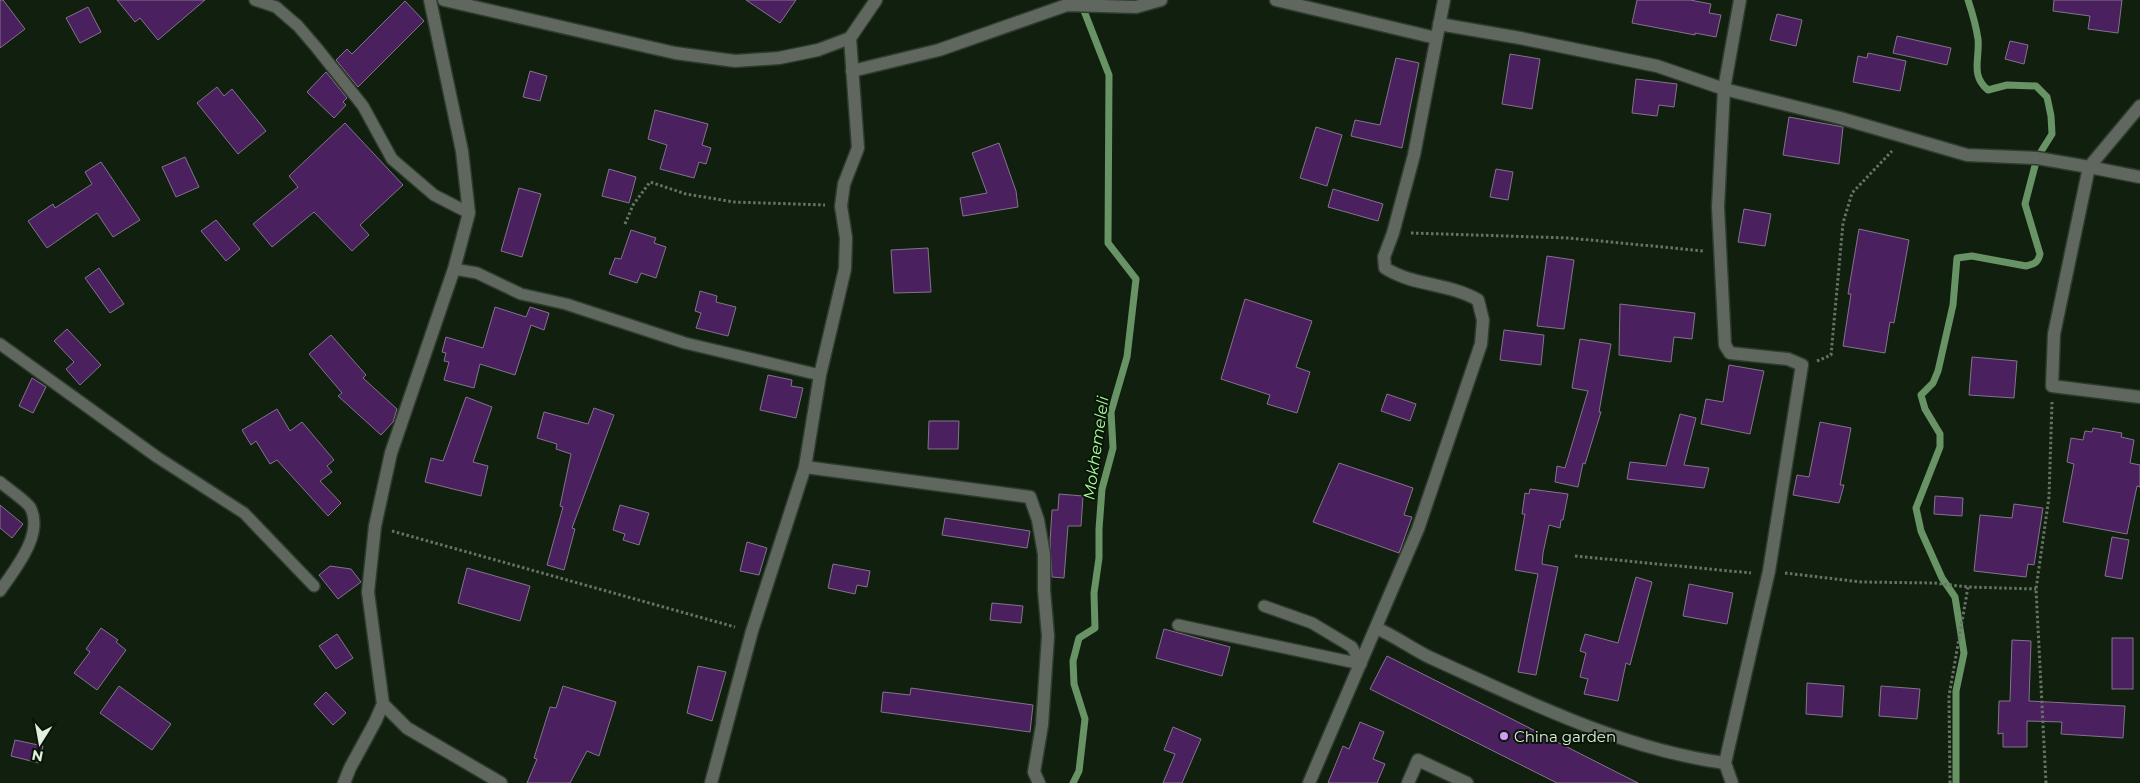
<svg xmlns="http://www.w3.org/2000/svg" width="2140" height="783" viewBox="0 0 2140 783" font-family="Montserrat,sans-serif">
  <style>
    .lines { fill: none; stroke-linecap: round; stroke-linejoin: round }
    .stream { stroke: #689364; stroke-width: 7 }
    .building { fill: #4a205f; stroke: #82748a }
    .service-casing { stroke: #2e3c2d; stroke-width: 14 }
    .minor-casing { stroke: #2e3c2d; stroke-width: 15 }
    .tertiary-casing { stroke: #2e3c2d; stroke-width: 15 }
    .path { stroke: #677365; stroke-width: 3; stroke-dasharray: 2.5 2.5; stroke-linecap: butt }
    .service { stroke: #5f675e; stroke-width: 11 }
    .minor { stroke: #5f675e; stroke-width: 12 }
    .tertiary { stroke: #5f675e; stroke-width: 12 }
    .poi-dot { fill: #d69bfa; stroke: #081606; stroke-width: 2 }
    .labels { text-anchor: middle; dominant-baseline: central; stroke-width: 4; stroke-linejoin: round; paint-order: stroke }
    .poi-label { font-size: 15px; fill: #e3ede2; stroke: #081606; text-anchor: start }
    .water-label { font-size: 16px; font-style: italic; fill: #acfca2; stroke: #081606 }
  </style>
  <rect width="100%" height="100%" fill="#111f0f"/>
  <g class="lines">
    <!-- stream -->
    <g class="stream">
      <polyline points="1073,783 1079,771 1085,719 1074,684 1073,661 1079,638 1095,628 1094,593 1099,558 1099,529 1102,489 1113,448 1111,412 1127,357 1136,279 1108,243 1109,75 1081,3"/>
      <path d="M1956,783V691L1964,653L1955,597L1942,578L1921,531L1916,508L1940,447V434L1925,409L1921,395L1933,383L1938,371L1953,305L1957,258L1972,256L2026,266C2034,264 2038,263 2040,254L2025,204L2037,158L2052,134L2051,116L2047,97L2036,86L2007,85L1988,90C1970,75 1980,59 1978,39C1976,26 1972,12 1968,0"/>
    </g>
  </g>
  <!-- building -->
  <g class="building">
    <polygon points="0,0 3,0 25,29 0,48"/>
    <polygon points="117,0 205,0 158,40 140,18 135,22"/>
    <polygon points="746,0 796,0 780,23"/>
    <polygon points="1637,0 1690,0 1711,4 1709,13 1721,15 1716,37 1695,33 1695,35 1632,23"/>
    <polygon points="2054,0 2122,0 2118,33 2088,29 2090,16 2053,11"/>
    <polygon points="405,1 424,21 358,87 336,60 347,49 352,54"/>
    <polygon points="88,7 101,32 80,43 66,18"/>
    <polygon points="1777,14 1802,20 1796,46 1770,40"/>
    <polygon points="1897,36 1951,48 1947,65 1893,53"/>
    <polygon points="2010,41 2028,45 2024,64 2005,59"/>
    <polygon points="1868,53 1906,61 1900,91 1853,82 1858,56 1867,58"/>
    <polygon points="1510,54 1540,59 1532,109 1502,104"/>
    <polygon points="1396,58 1419,63 1402,148 1351,136 1355,120 1380,125"/>
    <polygon points="530,71 547,76 540,101 523,97"/>
    <polygon points="326,72 347,98 343,102 346,105 334,118 307,92"/>
    <polygon points="1636,79 1677,84 1674,107 1659,105 1657,116 1632,113"/>
    <polygon points="217,87 224,96 232,89 266,131 238,154 197,103"/>
    <polygon points="655,110 708,124 702,145 711,148 706,164 699,162 694,178 660,169 667,145 648,139"/>
    <polygon points="1789,117 1843,127 1839,164 1783,155"/>
    <polygon points="345,123 403,185 360,225 369,235 352,251 314,212 272,247 253,224 298,187 289,176"/>
    <polygon points="1316,127 1342,135 1327,186 1300,178"/>
    <polygon points="999,143 1016,191 1018,207 963,216 960,198 987,193 972,153"/>
    <polygon points="185,157 199,187 176,197 162,167"/>
    <polygon points="101,162 140,220 113,237 97,213 47,248 28,221 53,204 55,208 92,184 85,172"/>
    <polygon points="609,169 636,177 629,203 602,196"/>
    <polygon points="1496,169 1513,172 1508,200 1490,197"/>
    <polygon points="519,188 541,194 522,257 501,251"/>
    <polygon points="1333,189 1383,204 1378,221 1328,207"/>
    <polygon points="1744,209 1771,214 1765,246 1738,242"/>
    <polygon points="216,220 240,249 226,261 201,231"/>
    <polygon points="1859,229 1909,240 1894,323 1890,322 1885,353 1843,346 1851,294 1848,294"/>
    <polygon points="631,230 656,238 654,243 666,247 656,278 641,273 637,283 609,274 615,258 621,259"/>
    <polygon points="928,248 931,292 894,293 891,250"/>
    <polygon points="1547,256 1574,260 1564,329 1537,326"/>
    <polygon points="99,268 124,304 110,313 85,278"/>
    <polygon points="700,291 717,296 716,302 736,307 728,336 696,328 701,313 695,311"/>
    <polygon points="1245,299 1312,321 1296,367 1310,372 1297,413 1267,404 1270,395 1221,379"/>
    <polygon points="1620,304 1695,313 1692,339 1674,337 1671,362 1619,355"/>
    <polygon points="495,307 526,317 530,307 549,313 544,330 531,325 515,375 480,364 474,388 444,380 449,362 444,361 446,353 442,352 446,337 483,348"/>
    <polygon points="67,329 101,365 80,385 66,369 74,362 54,341"/>
    <polygon points="1504,330 1544,335 1541,365 1500,360"/>
    <polygon points="331,335 366,375 363,378 397,409 393,422 381,435 338,396 342,393 309,354"/>
    <polygon points="1580,339 1611,344 1599,412 1601,412 1585,464 1583,463 1578,487 1555,482 1557,466 1565,468 1588,391 1572,388"/>
    <polygon points="1972,357 2017,361 2014,398 1969,395"/>
    <polygon points="1729,365 1764,371 1750,434 1701,424 1706,399 1723,402"/>
    <polygon points="768,375 792,380 791,386 803,388 796,418 760,410"/>
    <polygon points="32,378 46,387 33,413 19,406"/>
    <polygon points="1387,394 1416,404 1410,421 1381,411"/>
    <polygon points="466,397 492,407 473,462 488,466 481,496 425,482 431,458 443,461"/>
    <polygon points="594,408 614,415 572,528 575,529 564,570 547,565 563,507 560,506 571,454 556,449 557,444 537,438 544,412 588,424"/>
    <polygon points="277,409 290,431 302,422 334,460 327,466 332,472 320,481 341,503 328,516 277,460 270,464 256,441 251,445 242,430"/>
    <polygon points="1680,414 1696,418 1684,465 1709,468 1704,488 1627,479 1630,462 1666,466"/>
    <polygon points="929,421 959,421 958,449 928,449"/>
    <polygon points="1820,422 1851,428 1840,485 1844,485 1839,503 1793,495 1797,475 1809,477"/>
    <polygon points="2093,428 2122,433 2121,437 2134,440 2130,463 2140,465 2140,487 2137,486 2127,534 2063,522 2074,464 2067,462 2071,438 2083,440 2085,431 2092,432"/>
    <polygon points="1339,463 1413,488 1404,515 1412,517 1399,553 1313,522"/>
    <polygon points="1530,489 1568,494 1563,520 1561,520 1560,528 1549,525 1543,553 1542,564 1558,567 1536,675 1518,672 1538,574 1515,570 1525,514 1522,514 1525,493 1529,494"/>
    <polygon points="1059,494 1083,496 1081,526 1068,526 1064,578 1052,577 1050,542 1052,510 1058,510"/>
    <polygon points="1935,496 1963,498 1962,516 1934,514"/>
    <polygon points="2014,504 2043,508 2034,565 2028,564 2026,577 1974,571 1980,515 2012,518"/>
    <polygon points="0,505 23,524 12,538 0,528"/>
    <polygon points="620,505 649,513 639,545 623,540 625,534 613,530"/>
    <polygon points="945,518 1030,531 1027,548 942,535"/>
    <polygon points="2112,537 2129,540 2122,579 2105,576"/>
    <polygon points="747,542 767,548 759,575 740,571"/>
    <polygon points="833,564 870,571 867,587 857,585 855,594 828,588"/>
    <polygon points="330,566 351,569 361,582 338,599 319,575"/>
    <polygon points="467,568 530,586 520,621 458,603"/>
    <polygon points="1636,577 1652,582 1630,665 1626,663 1618,701 1584,694 1588,679 1580,677 1586,653 1580,651 1585,634 1618,643"/>
    <polygon points="1689,584 1733,593 1727,624 1683,616"/>
    <polygon points="992,603 1023,606 1021,623 990,620"/>
    <polygon points="101,628 118,640 116,642 126,650 97,690 74,673 90,652 86,649"/>
    <polygon points="1164,629 1230,647 1222,676 1156,658"/>
    <polygon points="337,634 353,658 336,669 319,646"/>
    <rect x="2112" y="638" width="21" height="51"/>
    <polygon points="2012,640 2031,641 2029,701 2125,706 2123,738 2061,734 2062,722 2027,721 2027,747 2003,747 2003,733 1998,734 1999,701 2010,701"/>
    <polygon points="1387,656 1498,712 1638,783 1557,783 1370,689"/>
    <polygon points="698,666 726,672 712,721 687,713"/>
    <polygon points="1807,683 1844,686 1842,717 1806,714"/>
    <polygon points="119,686 171,724 152,750 100,713"/>
    <polygon points="563,686 616,702 599,756 587,751 570,783 527,783 537,759 534,758 550,707 556,708"/>
    <polygon points="1881,686 1920,689 1917,719 1879,716"/>
    <polygon points="911,688 1033,705 1030,732 881,712 883,692 910,695"/>
    <polygon points="326,692 346,713 333,725 314,704"/>
    <polygon points="1360,722 1384,732 1373,759 1385,764 1377,783 1328,783 1343,746 1349,749"/>
    <polygon points="1173,727 1201,739 1182,783 1163,783 1175,754 1164,750"/>
    <polygon points="15,740 43,746 39,763 11,756"/>
  </g>
  <g class="lines">
    <defs>
      <g id="service">
        <polyline points="255,0 276,7 298,26 316,47 363,106 392,159 434,195 469,213"/>
        <polyline points="454,269 477,273 521,294 566,304 685,343 820,375"/>
        <polyline points="0,344 157,457 244,513 314,586"/>
        <path d="M0,482C7,488 25,500 30,507C45,534 14,570 0,591"/>
        <polyline points="1178,625 1361,664 1352,647 1312,623 1264,606"/>
      </g>
      <g id="minor">
        <polyline points="444,0 675,53 735,61 779,58 818,50 850,38"/>
        <polyline points="1276,0 1436,38"/>
        <polyline points="1439,24 1520,38 1657,66 1724,89 1840,118 1967,155 2037,158 2089,167 2140,106"/>
        <polyline points="852,71 939,50 1067,5 1136,7 1161,0"/>
        <polyline points="2140,177 2089,167 2054,334 2052,386 2140,397"/>
        <polyline points="805,467 1030,497 1038,520 1044,554 1044,590 1048,636 1042,725 1034,772 1039,783"/>
        <path d="M1376,628C1395,636 1411,648 1429,657C1524,700 1621,749 1725,763"/>
        <polyline points="383,704 407,728 501,783"/>
        <polyline points="711,783 752,631 805,467 820,375 845,269 846,238 841,206 844,184 858,148 850,38 876,0"/>
        <path d="M1309,783L1418,529L1481,344L1483,320L1478,300C1449,283 1413,286 1385,268L1384,257L1393,233L1414,155L1444,0"/>
        <polyline points="1408,783 1418,760 1467,783"/>
        <polyline points="1732,783 1725,763 1769,571 1802,365 1788,359 1730,353 1725,345 1718,207 1724,89 1740,0"/>
      </g>
      <polyline id="tertiary" points="344,783 350,768 375,722 383,704 368,592 375,526 391,453 454,269 469,213 462,151 430,0"/>
    </defs>
    <!-- service casing -->
    <use href="#service" class="service-casing"/>
    <!-- minor casing -->
    <use href="#minor" class="minor-casing"/>
    <!-- tertiary casing -->
    <use href="#tertiary" class="tertiary-casing"/>
    <!-- path -->
    <g class="path">
      <polyline points="625,224 633,205 650,182 686,194 734,202 825,205"/>
      <polyline points="1411,233 1569,238 1704,251"/>
      <polyline points="1817,361 1831,355 1843,223 1852,193 1892,151"/>
      <polyline points="392,531 735,627"/>
      <polyline points="1575,556 1751,573"/>
      <polyline points="1785,573 1861,582 1934,583 1968,587 2036,589"/>
      <polyline points="1950,783 1949,696 1968,587"/>
      <polyline points="2046,783 2036,589 2049,497 2052,402"/>
    </g>
    <!-- service -->
    <use href="#service" class="service"/>
    <!-- minor -->
    <use href="#minor" class="minor"/>
    <!-- tertiary -->
    <use href="#tertiary" class="tertiary"/>
  </g>
  <!-- markers -->
  <circle class="poi-dot" cx="1504" cy="736" r="5"/>
  <g class="labels">
    <!-- poi labels -->
    <g class="poi-label">
      <text x="1514" y="736">China garden</text>
    </g>
    <!-- water labels -->
    <g class="water-label">
      <text transform="translate(1096 448) rotate(-82)">Mokhemeleli</text>
    </g>
  </g>
  <!-- north arrow -->
  <g transform="translate(40 743) rotate(191)" stroke="#081606" stroke-width="4" paint-order="stroke">
  <path d="M0-4L9 19L0 12L-9 19Z" fill="#e3ede2"/>
  <text y="-8" font-size="14" font-weight="bold" text-anchor="middle" fill="#e3ede2">N</text>
  </g>
</svg>
